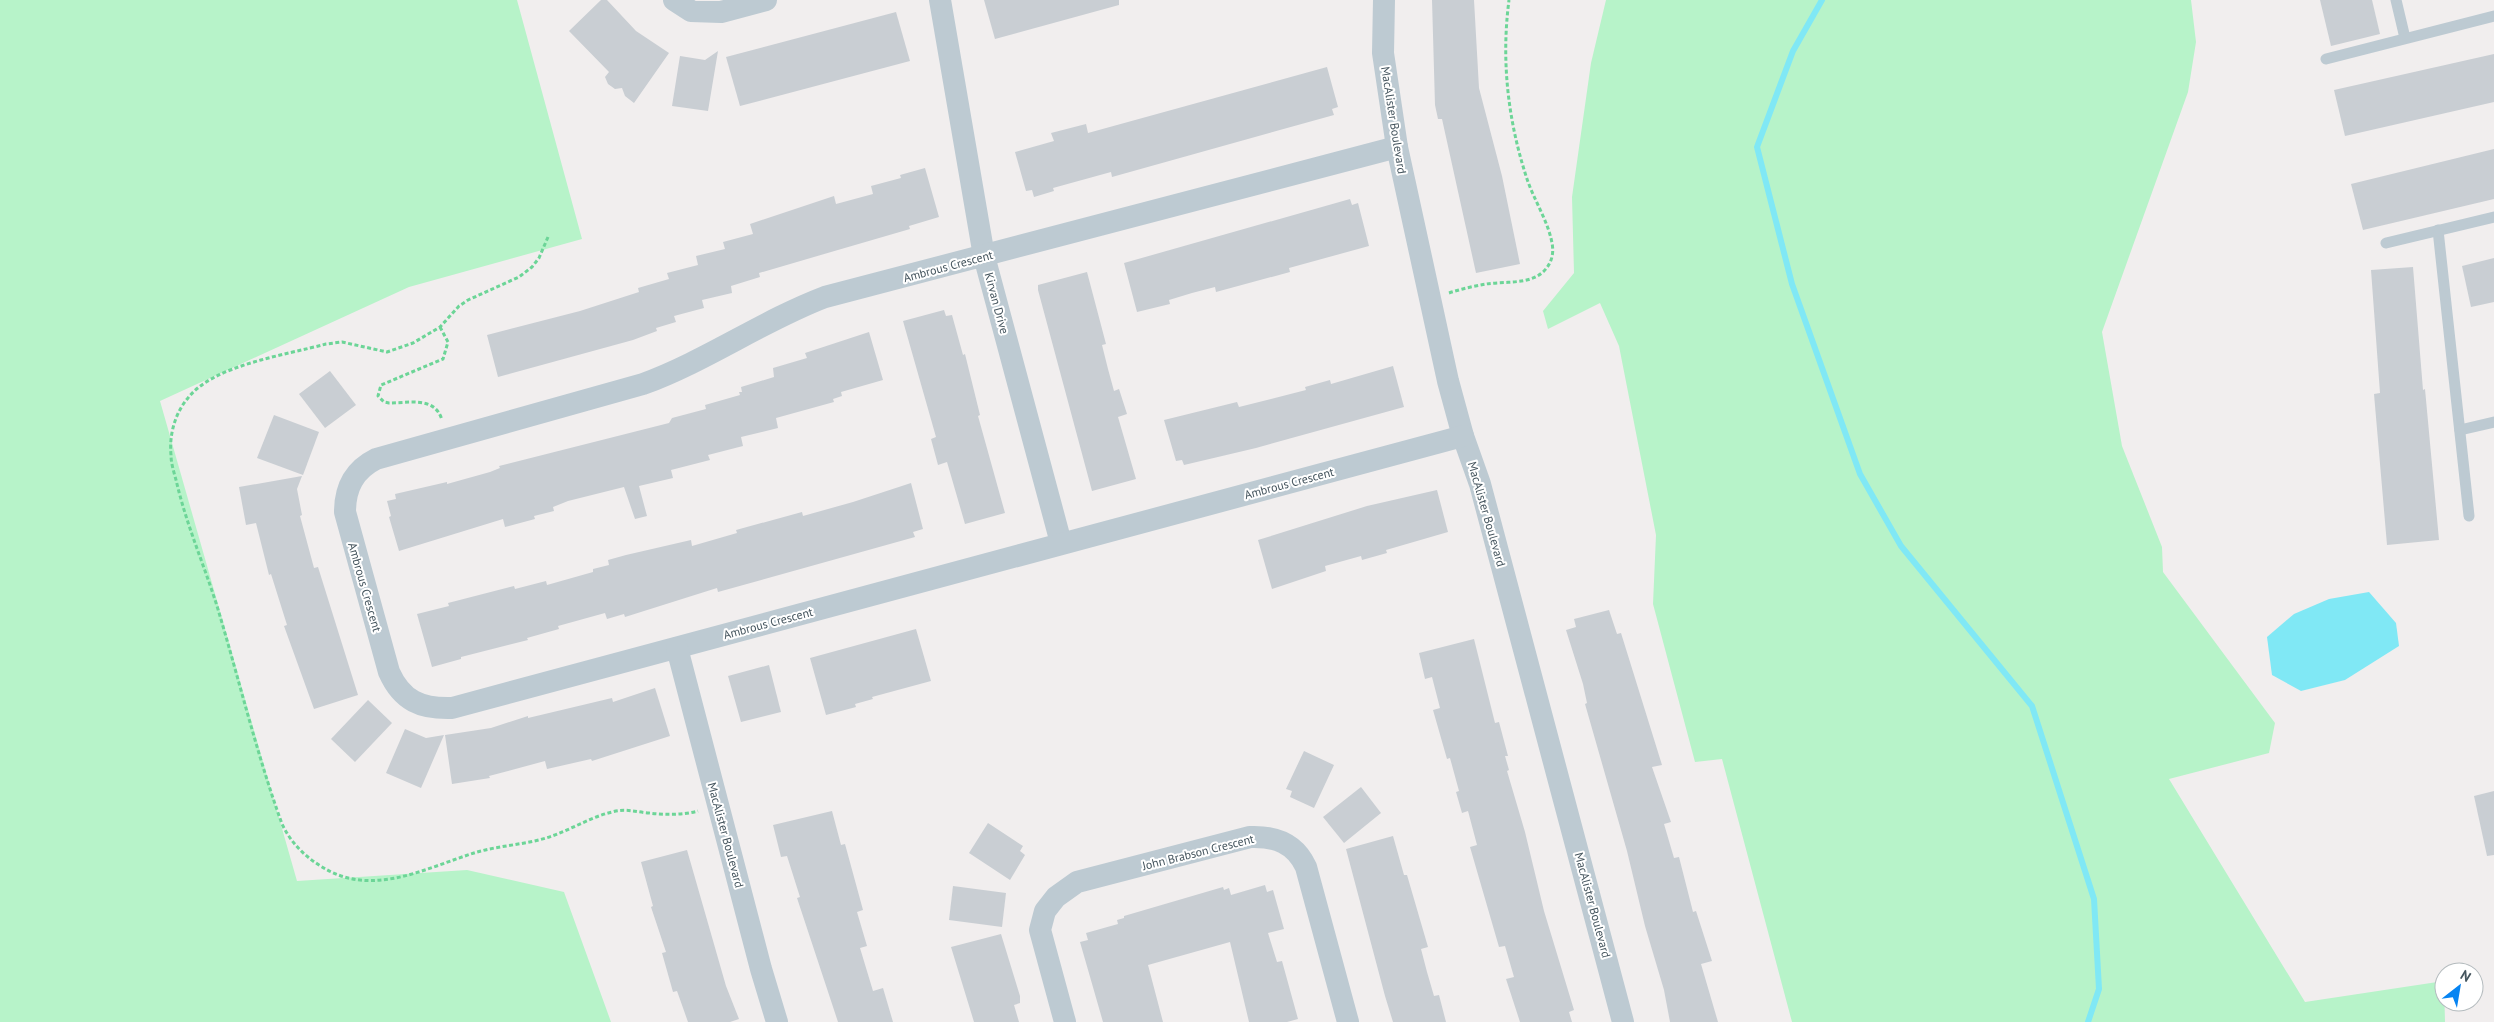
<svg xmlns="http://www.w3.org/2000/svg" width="2494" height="1022" viewBox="0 0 2494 1022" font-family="'PT Sans',sans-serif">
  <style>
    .green { fill: #b7f3c9 }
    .water { fill: #80e8f5 }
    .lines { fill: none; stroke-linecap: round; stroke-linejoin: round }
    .stream { stroke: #80e8f5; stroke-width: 6 }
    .building { fill: #c9ced3 }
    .path { stroke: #6cd597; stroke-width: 3; stroke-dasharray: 4 2.5; stroke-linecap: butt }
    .service { stroke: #bdcad2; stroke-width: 11 }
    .minor { stroke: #bdcad2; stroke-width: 22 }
    .labels { text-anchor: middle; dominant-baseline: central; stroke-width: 4; stroke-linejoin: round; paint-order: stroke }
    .street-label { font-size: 12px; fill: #44545d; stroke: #fff }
  </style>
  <rect width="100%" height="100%" fill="#f1eeee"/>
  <!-- green -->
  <g class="green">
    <polygon points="0,0 517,0 582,239 409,287 160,401 297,881 467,870 564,892 611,1022 0,1022"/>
    <polygon points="1606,0 2191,0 2196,42 2188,92 2102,332 2122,446 2162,547 2163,572 2275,723 2269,753 2169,779 2305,1002 2444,981 2445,1022 1792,1022 1722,759 1695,762 1653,604 1656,535 1619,346 1600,303 1548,329 1543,311 1574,273 1572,197 1591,63"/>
  </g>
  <!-- water -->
  <polygon class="water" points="2369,592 2396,623 2399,646 2345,680 2301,691 2272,675 2267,637 2294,614 2329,599"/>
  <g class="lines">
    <!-- stream -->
    <polyline class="stream" points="1822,0 1793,51 1757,147 1792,284 1860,474 1901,546 2032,706 2094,899 2099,989 2088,1022"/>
  </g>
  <!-- building -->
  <g class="building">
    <polygon points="601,0 607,0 636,31 669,53 634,103 625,96 622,88 615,89 608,84 605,77 609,72 569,31"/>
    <polygon points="984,0 1119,0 1119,5 995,39"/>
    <polygon points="1432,0 1474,0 1479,88 1502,176 1520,264 1476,273 1442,119 1438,119 1435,105"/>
    <polygon points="2320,0 2372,0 2380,34 2331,46"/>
    <polygon points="896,12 910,61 740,106 726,57"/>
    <polygon points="718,51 708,111 672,106 680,56 705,60"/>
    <polygon points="2494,54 2494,102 2345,136 2334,90"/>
    <polygon points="1327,67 1338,107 1332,109 1334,115 1112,177 1111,172 1053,188 1054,191 1034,197 1032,190 1026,191 1015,152 1054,141 1051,133 1086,124 1088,133"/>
    <polygon points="2494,149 2494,199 2363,230 2351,184"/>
    <polygon points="925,168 939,217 909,226 910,229 759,273 760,277 731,286 732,293 702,300 704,308 674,316 676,322 656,328 657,331 633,340 498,377 487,335 580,311 639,292 638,288 669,279 667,273 698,265 696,256 725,249 723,242 753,234 750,224 834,196 836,204 873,194 871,186 901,178 900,175"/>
    <polygon points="1350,199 1352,205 1358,203 1369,246 1289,268 1290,272 1216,292 1215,287 1192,293 1169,300 1170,304 1137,312 1124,263"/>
    <polygon points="2494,258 2494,302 2471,307 2462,266"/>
    <polygon points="2413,267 2423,390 2425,389 2439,540 2387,545 2374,394 2380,393 2371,270"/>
    <polygon points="1087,272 1106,344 1102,345 1108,369 1114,391 1119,389 1127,414 1118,417 1136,479 1092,491 1038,290 1038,285"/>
    <polygon points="944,310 946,316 952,315 963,355 965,354 980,415 978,416 1005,513 965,524 947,462 938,465 931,439 936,437 903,321"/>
    <polygon points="869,332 883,380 841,392 842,396 833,399 834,402 776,418 778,428 741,437 743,446 708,455 710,460 671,470 673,478 639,486 647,516 635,519 624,487 568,501 553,507 554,511 534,516 535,519 505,527 503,519 399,551 389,517 391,516 387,501 396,499 395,494 447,482 447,484 490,472 500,468 499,466 669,423 672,418 706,409 705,405 740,395 739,392 742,392 741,387 774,377 773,368 807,358 805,353"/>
    <polygon points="1393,366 1404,407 1256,448 1184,465 1182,460 1176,461 1164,420 1237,402 1239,407 1306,390 1305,387 1330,380 1331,384"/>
    <polygon points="330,371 356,405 325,428 299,394"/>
    <polygon points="274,415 319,432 303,475 257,458"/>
    <polygon points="302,476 297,489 302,515 300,516 314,568 318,567 358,695 314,709 284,626 287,625 271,574 269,575 256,523 246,525 239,487"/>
    <polygon points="911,483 923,529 913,532 915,537 718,592 717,588 625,617 624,614 607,619 605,613 558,626 559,629 527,638 528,640 461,657 461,659 432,667 417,614 449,606 448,603 514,586 515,589 546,581 547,585 593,572 593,569 609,565 608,560 626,555 691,540 692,546 737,533 736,530 802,512 803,516 853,502"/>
    <polygon points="1437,490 1448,532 1386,550 1387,553 1362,560 1361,556 1325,566 1326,571 1272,589 1258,540 1367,506"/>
    <polygon points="1609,610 1617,634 1621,633 1662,765 1652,767 1671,822 1664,824 1674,858 1679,857 1693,912 1696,911 1712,961 1701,964 1718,1022 1670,1022 1664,990 1645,926 1627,851 1585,704 1587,703 1583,684 1566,630 1576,627 1574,619"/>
    <polygon points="916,629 931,681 872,697 873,699 855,704 856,707 826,715 810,658"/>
    <polygon points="1474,639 1495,723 1499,722 1508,756 1505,756 1509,770 1507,771 1525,832 1544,911 1574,1010 1569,1012 1572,1022 1520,1022 1506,979 1514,977 1505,946 1499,947 1470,847 1477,845 1468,811 1462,813 1456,792 1459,791 1450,758 1447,759 1433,710 1440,708 1432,677 1425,679 1419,653"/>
    <polygon points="769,665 781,712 741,722 728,676"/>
    <polygon points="655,688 670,736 592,761 591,759 547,769 545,761 489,776 490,778 452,784 445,735 491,728 528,716 528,718 612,698 613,702"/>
    <polygon points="368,700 392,723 355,762 331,739"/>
    <polygon points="405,729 426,738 444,735 421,788 386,773"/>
    <polygon points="1304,751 1334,765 1314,808 1290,797 1292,791 1286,789"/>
    <polygon points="1361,787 1381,813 1344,843 1323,817"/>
    <polygon points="2494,791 2494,855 2487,856 2474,796"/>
    <polygon points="832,811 841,845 845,844 863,910 857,912 867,946 860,948 873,991 883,988 893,1022 838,1022 797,898 800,897 787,856 781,857 773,825"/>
    <polygon points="988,823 1023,846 1020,851 1025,855 1010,880 969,853"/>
    <polygon points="1393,836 1404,875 1407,875 1428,947 1421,949 1427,972 1434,996 1439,995 1446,1022 1393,1022 1385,996 1346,849"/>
    <polygon points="687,850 726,986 739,1019 730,1022 688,1022 677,991 673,992 662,953 666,952 651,907 653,906 641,862"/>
    <polygon points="1265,885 1267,892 1273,890 1284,929 1268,933 1277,962 1282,961 1298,1019 1287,1022 1249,1022 1230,942 1148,965 1163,1022 1103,1022 1080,942 1088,940 1086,933 1118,924 1117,920 1124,918 1124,916 1223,887 1224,890 1229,888 1231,895"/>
    <polygon points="953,886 1006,893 1002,927 949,920"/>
    <polygon points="1001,934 1020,996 1020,1003 1014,1005 1019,1022 974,1022 951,947"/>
  </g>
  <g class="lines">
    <!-- path -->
    <g class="path">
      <path d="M548,237L539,258L532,267L519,277L468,300L459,306L440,327L413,343L387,352L342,342L326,344C286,355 213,365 188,398C175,413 169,435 171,455C171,465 175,475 177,484C187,526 204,565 217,606C239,679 256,752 282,824C290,841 303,855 319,865C370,899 423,869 474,853C499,845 527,845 552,836C572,829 591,817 612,812C625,808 636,812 649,813C665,815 683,815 698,811"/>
      <path d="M1449,293C1461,289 1474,286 1486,284C1505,281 1530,285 1544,271C1552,263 1554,253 1552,243C1548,221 1534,200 1527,179C1508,121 1501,61 1509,0"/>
      <path d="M440,327L448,342L443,359L381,385L378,396L384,402L389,403C409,403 435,396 442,420"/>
    </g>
    <!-- service -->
    <g class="service">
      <polyline points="2396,0 2405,38"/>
      <polyline points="2326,59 2494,16"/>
      <polyline points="2438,230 2469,516"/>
      <polyline points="2386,243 2494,217"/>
      <polyline points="2460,430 2494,422"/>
    </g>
    <!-- minor -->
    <g class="minor">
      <polyline points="674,0 691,11 721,12 766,0"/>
      <polyline points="940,0 984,256 1061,543"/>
      <polyline points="1384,0 1383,53 1397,147 1448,381 1463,436 1480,484 1623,1022"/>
      <path d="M1397,147L825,297C762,321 706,361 643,384L376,459C354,470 345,488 345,512L389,672C402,701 421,709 452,708L1463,436"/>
      <polyline points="677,648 761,969 777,1022"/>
      <path d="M1065,1022L1040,930L1045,911L1056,897L1077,882L1250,837C1275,836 1295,843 1306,867L1348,1022"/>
    </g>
  </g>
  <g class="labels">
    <!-- street labels -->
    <g class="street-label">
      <text transform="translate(1394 120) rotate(81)">MacAlister Boulevard</text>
      <text transform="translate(948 266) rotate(-15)">Ambrous Crescent</text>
      <text transform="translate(997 303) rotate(75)">Kirvan Drive</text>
      <text transform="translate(1289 483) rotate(-15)">Ambrous Crescent</text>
      <text transform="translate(1487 514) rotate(74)">MacAlister Boulevard</text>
      <text transform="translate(365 587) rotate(74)">Ambrous Crescent</text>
      <text transform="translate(768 623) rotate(-15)">Ambrous Crescent</text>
      <text transform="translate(726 835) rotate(75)">MacAlister Boulevard</text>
      <text transform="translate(1198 852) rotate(-14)">John Brabson Crescent</text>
      <text transform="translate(1593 905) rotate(75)">MacAlister Boulevard</text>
    </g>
  </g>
  <!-- north arrow -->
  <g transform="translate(2459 987) rotate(31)"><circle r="24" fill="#ffffff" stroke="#b4bbbe"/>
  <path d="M0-4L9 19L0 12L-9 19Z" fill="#0684f2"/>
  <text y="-8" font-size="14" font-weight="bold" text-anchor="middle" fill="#44545d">N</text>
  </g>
</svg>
